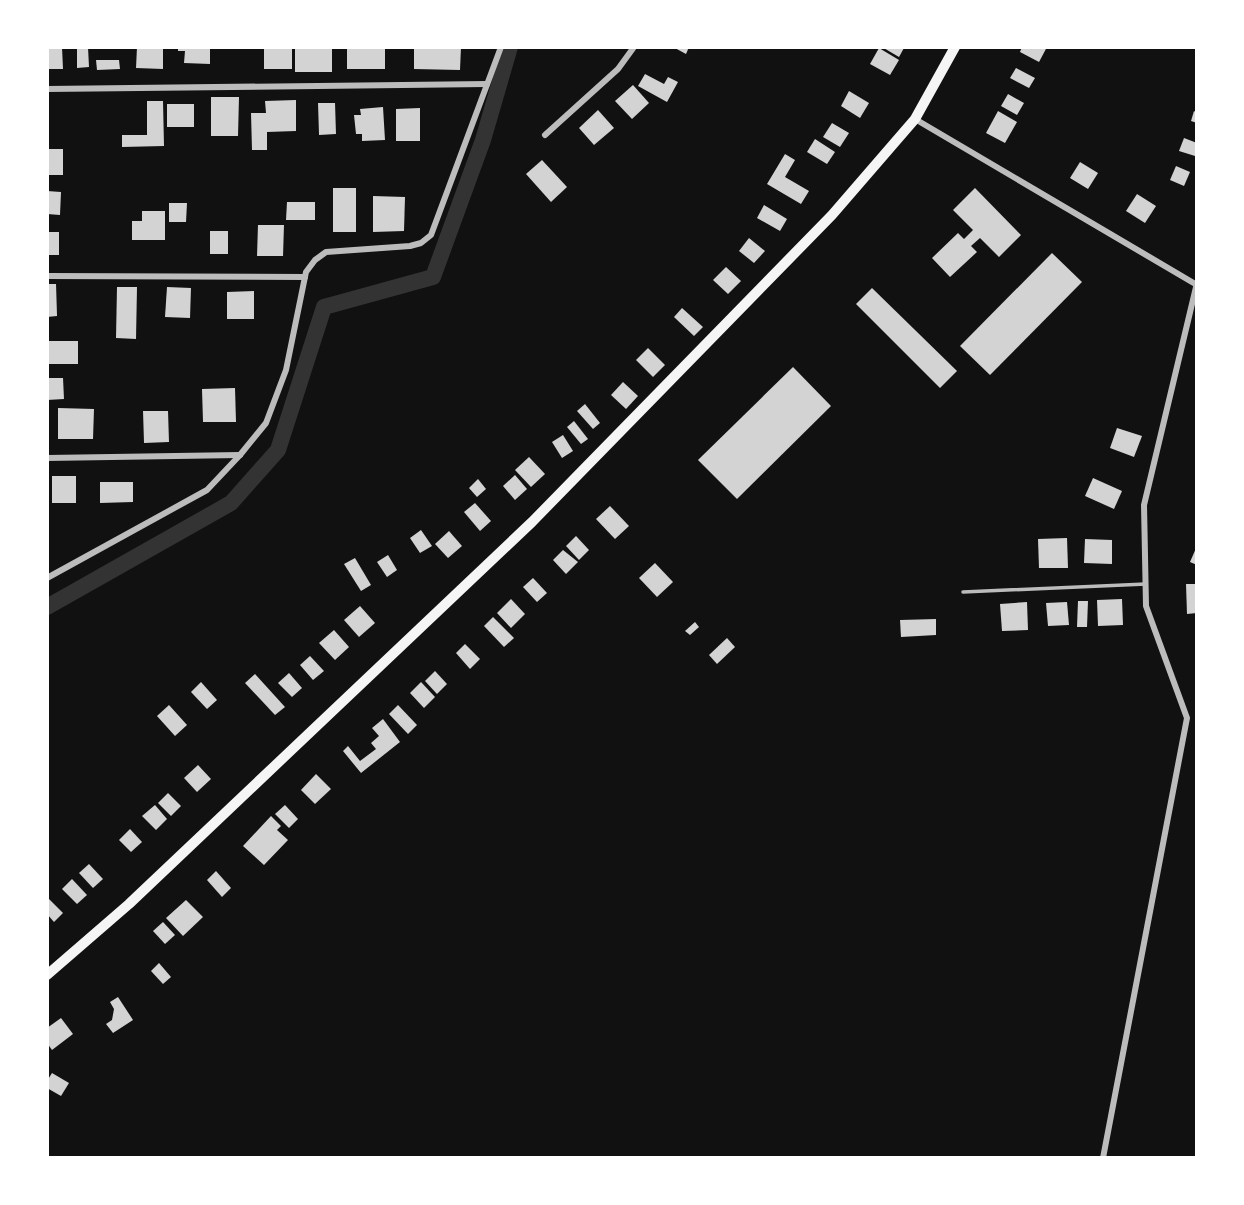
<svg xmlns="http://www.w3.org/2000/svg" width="1244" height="1205" viewBox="0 0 1244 1205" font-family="Mulish,sans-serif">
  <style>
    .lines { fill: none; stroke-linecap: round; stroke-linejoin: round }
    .canal { stroke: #333; stroke-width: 16 }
    .building { fill: #d3d3d3 }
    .service { stroke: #bcbcbc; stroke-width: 3.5 }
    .minor { stroke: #bcbcbc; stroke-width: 6 }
    .secondary { stroke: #f5f5f5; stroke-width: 10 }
  </style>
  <rect width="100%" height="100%" fill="#111"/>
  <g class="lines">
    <!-- canal -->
    <polyline class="canal" points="47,607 231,503 278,450 324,307 433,277 483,140 510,47"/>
  </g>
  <!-- building -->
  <g class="building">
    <polygon points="47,47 62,47 63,69 47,69"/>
    <polygon points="77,47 88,47 89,67 77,68"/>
    <polygon points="137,47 163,47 163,69 136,68"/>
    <polygon points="178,47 210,47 210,64 184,63 185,51 178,51"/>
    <rect x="264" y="47" width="28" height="22"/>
    <rect x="295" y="47" width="37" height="25"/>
    <rect x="347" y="47" width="38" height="22"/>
    <polygon points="414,47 461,47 460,70 414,69"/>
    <polygon points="673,47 689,47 686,54"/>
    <polygon points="882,47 902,47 904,48 899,57"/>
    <polygon points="1022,47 1047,47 1039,62 1020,52"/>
    <polygon points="879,48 899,60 890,75 870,64"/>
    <polygon points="96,60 119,60 120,69 97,70"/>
    <polygon points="1016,68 1035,78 1029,88 1010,78"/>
    <polygon points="645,74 664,84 668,77 678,82 667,102 638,86"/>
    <polygon points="633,85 649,103 632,119 615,101"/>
    <polygon points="849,91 869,103 860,118 841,106"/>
    <polygon points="1008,94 1024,103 1017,115 1001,106"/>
    <polygon points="211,97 239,97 238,136 211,136"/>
    <polygon points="296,100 296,131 267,132 267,150 252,150 251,113 266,113 265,101"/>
    <polygon points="147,101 163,101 164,146 122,147 122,135 147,135"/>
    <polygon points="318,103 335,103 336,134 319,135"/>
    <rect x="167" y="104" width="27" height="23"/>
    <polygon points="383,107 385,140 362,141 362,134 356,134 354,115 361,115 360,109"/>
    <polygon points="420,108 420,141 396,141 396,109"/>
    <polygon points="598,110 614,128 594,145 579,128"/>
    <polygon points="998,111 1017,122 1005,143 986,133"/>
    <polygon points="1194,111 1197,113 1197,123 1191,121"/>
    <polygon points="832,123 849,133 840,147 823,137"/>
    <polygon points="1184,138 1197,143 1195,156 1179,151"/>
    <polygon points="815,139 835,152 827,164 807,152"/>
    <rect x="47" y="149" width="16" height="26"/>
    <polygon points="785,154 795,160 785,177 809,191 801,204 767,184"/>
    <polygon points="542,160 567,187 551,202 526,174"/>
    <polygon points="1080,162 1098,173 1088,189 1070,178"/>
    <polygon points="1176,166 1190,172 1184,186 1170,180"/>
    <rect x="333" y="188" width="23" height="44"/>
    <polygon points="975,188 1021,235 999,257 980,238 971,246 977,252 950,277 932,258 958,233 964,239 973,230 953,210"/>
    <polygon points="47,191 61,192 60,215 47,214"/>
    <polygon points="1137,194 1156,206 1145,223 1126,211"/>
    <polygon points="373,196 405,197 404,231 373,232"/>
    <polygon points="287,202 315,202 315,220 286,220"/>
    <polygon points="169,203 187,203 186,222 169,222"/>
    <polygon points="764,205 787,219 780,231 757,218"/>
    <polygon points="142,211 165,211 165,240 132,240 132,221 142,221"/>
    <polygon points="258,225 284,225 283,256 257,256"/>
    <rect x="210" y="231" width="18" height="23"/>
    <rect x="47" y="232" width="12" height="23"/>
    <polygon points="749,238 765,251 754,263 739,251"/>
    <polygon points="1052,253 1082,282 990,375 960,346"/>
    <polygon points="726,267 741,281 728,294 713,280"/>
    <polygon points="47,284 56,284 57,316 47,317"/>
    <polygon points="117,287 137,287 136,339 116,338"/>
    <polygon points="167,287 191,288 190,318 165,317"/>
    <polygon points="872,288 957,371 940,388 856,304"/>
    <polygon points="254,291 254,319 227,319 227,292"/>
    <polygon points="682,308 703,327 694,336 674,317"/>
    <rect x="47" y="341" width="31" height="23"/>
    <polygon points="648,348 665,365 653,377 636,360"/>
    <polygon points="793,367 831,406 737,499 698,460"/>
    <polygon points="47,378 63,378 64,399 47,400"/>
    <polygon points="623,382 638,396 626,409 611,395"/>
    <polygon points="235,388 236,422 203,422 202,389"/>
    <polygon points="585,404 600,423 593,429 577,411"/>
    <polygon points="58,408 94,409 93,439 58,439"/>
    <polygon points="143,411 168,411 169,442 144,443"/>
    <polygon points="574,421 588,439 581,444 567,427"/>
    <polygon points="1117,428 1142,436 1134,457 1110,448"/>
    <polygon points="563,435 573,451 562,458 552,442"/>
    <polygon points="529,457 545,474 531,487 515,470"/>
    <polygon points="515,475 527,489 515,500 503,486"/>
    <rect x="52" y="476" width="24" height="27"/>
    <polygon points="1093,478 1122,491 1114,509 1085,496"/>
    <polygon points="478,479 486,489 477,497 469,488"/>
    <polygon points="100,482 133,482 133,502 100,503"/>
    <polygon points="475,503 491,521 480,531 464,512"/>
    <polygon points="610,506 629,526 615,539 596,519"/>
    <polygon points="421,530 432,546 420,553 410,538"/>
    <polygon points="449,531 462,546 448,558 435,544"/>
    <polygon points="576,536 589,550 579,560 566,546"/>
    <polygon points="1067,538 1068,568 1039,568 1038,539"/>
    <polygon points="1085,539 1112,540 1112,564 1084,563"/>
    <polygon points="1197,546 1197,565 1190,562"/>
    <polygon points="563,550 578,562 566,574 553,560"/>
    <polygon points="388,555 397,570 387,577 377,562"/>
    <polygon points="355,558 371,585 361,591 344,564"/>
    <polygon points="655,563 673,582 657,597 639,578"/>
    <polygon points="533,578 547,593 537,602 523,587"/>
    <polygon points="1186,584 1197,584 1197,613 1187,614"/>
    <polygon points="511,599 525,614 511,628 497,613"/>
    <polygon points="1122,599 1123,625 1098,626 1097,600"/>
    <polygon points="1078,601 1088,601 1087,627 1077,627"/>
    <polygon points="1027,602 1028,630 1002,631 1000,604"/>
    <polygon points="1067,602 1069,625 1048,626 1046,603"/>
    <polygon points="360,606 375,623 359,637 344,620"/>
    <polygon points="493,617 514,638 504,647 484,626"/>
    <polygon points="936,619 936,635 901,637 900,620"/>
    <polygon points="695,622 699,627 690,635 685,631"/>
    <polygon points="334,630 349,647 335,660 319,643"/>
    <polygon points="727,638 735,647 717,664 709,655"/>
    <polygon points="465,644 480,659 470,669 456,653"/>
    <polygon points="310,656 324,671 313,680 300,665"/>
    <polygon points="435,671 447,684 437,694 425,681"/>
    <polygon points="289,673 302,688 292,697 278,683"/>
    <polygon points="255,674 285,707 275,715 245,683"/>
    <polygon points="201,682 217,700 207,709 191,692"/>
    <polygon points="421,682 435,697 424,708 410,693"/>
    <polygon points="169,705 187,725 175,736 157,716"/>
    <polygon points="398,705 417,725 408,734 389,714"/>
    <polygon points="383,719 400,742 361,773 343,751 348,746 360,761 376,749 371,743 379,736 372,728"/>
    <polygon points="198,765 211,779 197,792 184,778"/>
    <polygon points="316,774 331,789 315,804 301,790"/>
    <polygon points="168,793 181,806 171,816 158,803"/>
    <polygon points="155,805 167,819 156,830 142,816"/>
    <polygon points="285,805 298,819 289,828 275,814"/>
    <polygon points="271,816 281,826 277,830 288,840 264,865 243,846"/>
    <polygon points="130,829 142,842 131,852 119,840"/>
    <polygon points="89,864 103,879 93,888 79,873"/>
    <polygon points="216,871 231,888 222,897 207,880"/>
    <polygon points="72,879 87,895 77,904 62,889"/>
    <polygon points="47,897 63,913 54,922 47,914"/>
    <polygon points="186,900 203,917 183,936 166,918"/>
    <polygon points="163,922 175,935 165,944 153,931"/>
    <polygon points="159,963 171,977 163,984 151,971"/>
    <polygon points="118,997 133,1020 113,1033 106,1024 112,1020 114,1009 110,1002"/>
    <polygon points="61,1018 73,1034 52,1050 47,1043 47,1028"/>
    <polygon points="52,1073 69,1083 61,1096 47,1088 47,1081"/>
  </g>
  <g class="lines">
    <!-- service -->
    <polyline class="service" points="963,592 1146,584"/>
    <!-- minor -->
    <g class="minor">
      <polyline points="47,89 487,84"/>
      <polyline points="915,119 1197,285"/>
      <polyline points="545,135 618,69 634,47"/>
      <polyline points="47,276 305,277"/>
      <polyline points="47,458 240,455"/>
      <polyline points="47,578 207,490 240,455 266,423 286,370 306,272 315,260 326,252 410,246 421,243 431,235 501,47"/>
      <polyline points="1103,1158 1187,718 1146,606 1144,505 1197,283"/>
    </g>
    <!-- secondary -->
    <polyline class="secondary" points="47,975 129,904 532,522 832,215 915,119 955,47"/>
  </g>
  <!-- border -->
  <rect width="1244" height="1205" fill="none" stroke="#ffffff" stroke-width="98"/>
</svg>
